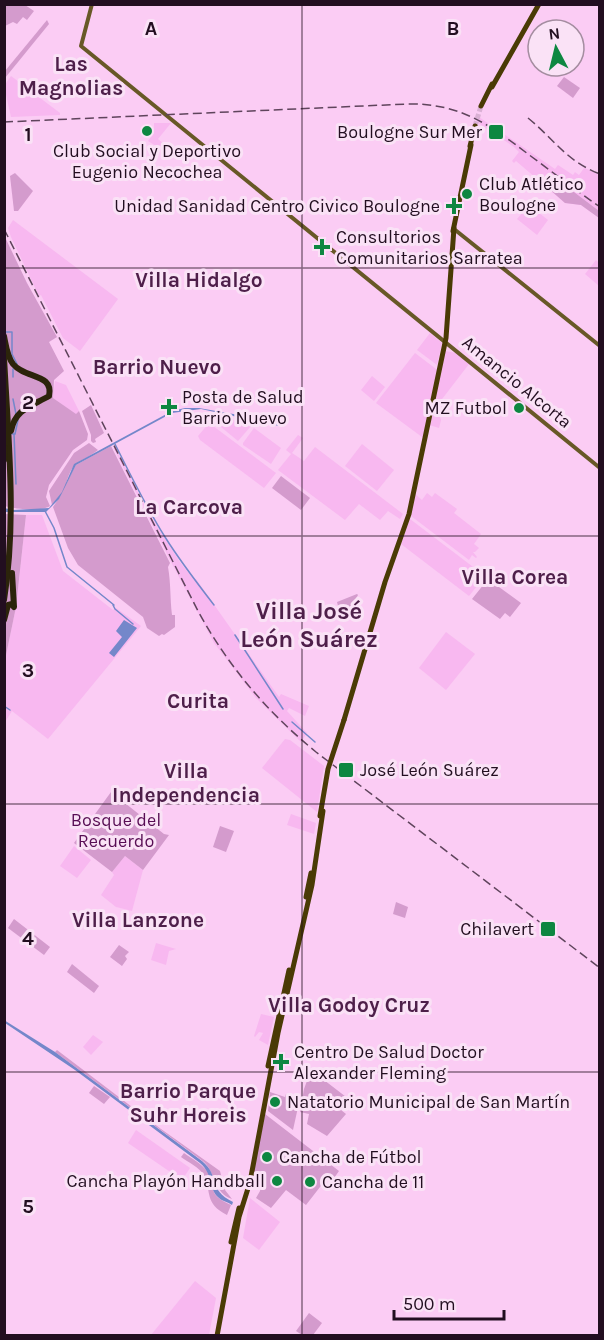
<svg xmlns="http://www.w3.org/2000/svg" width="604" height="1340" viewBox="0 0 604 1340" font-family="Karla,sans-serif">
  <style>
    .built { fill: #f8b8f0 }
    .green { fill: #d49bcd }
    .water { fill: #7487ca }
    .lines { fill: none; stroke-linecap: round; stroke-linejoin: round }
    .stream { stroke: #7487ca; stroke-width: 1.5 }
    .primary-tunnel { stroke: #dab0d4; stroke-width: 5; stroke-dasharray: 5 2.5; stroke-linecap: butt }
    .secondary { stroke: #685827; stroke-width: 4 }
    .primary { stroke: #4a3a05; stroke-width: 5 }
    .highway { stroke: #2c240b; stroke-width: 6 }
    .rail { stroke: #5f445c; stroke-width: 1.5; stroke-dasharray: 9 4.5; stroke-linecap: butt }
    .primary-bridge { stroke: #4a3a05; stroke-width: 5 }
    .grid { fill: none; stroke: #220e20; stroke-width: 1.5; stroke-opacity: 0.55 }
    .poi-dot { fill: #0d8741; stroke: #fae2f6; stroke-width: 2 }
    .labels { text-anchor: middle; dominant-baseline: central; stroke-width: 6; stroke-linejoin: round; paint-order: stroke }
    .poi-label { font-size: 18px; fill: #220e20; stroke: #fae2f6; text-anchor: start }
    .street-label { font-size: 18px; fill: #220e20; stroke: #fae2f6 }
    .park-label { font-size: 18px; fill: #580e54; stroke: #fae2f6 }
    .quarter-label { font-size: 21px; font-weight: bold; fill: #4e1f4a; stroke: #fae2f6 }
    .district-label { font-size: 24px; font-weight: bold; fill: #4e1f4a; stroke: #fae2f6 }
    .grid-label { font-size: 20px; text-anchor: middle; font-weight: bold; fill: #220e20; stroke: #fae2f6; stroke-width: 6; stroke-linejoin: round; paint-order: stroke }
  </style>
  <rect width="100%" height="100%" fill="#fbccf4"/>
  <!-- built -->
  <g class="built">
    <polygon points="11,76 60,113 60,115 11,117 4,86"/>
    <polygon points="479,117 555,169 558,165 573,175 575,172 579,175 584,168 599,173 599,218 581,205 565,203 516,161 514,163 512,161 519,152 514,147 477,122"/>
    <polygon points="154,123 171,123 158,139 163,143 159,148 148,141 154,133"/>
    <polygon points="529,205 548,220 537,235 517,219"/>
    <polygon points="13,220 118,299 80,351 63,338 41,295 39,296 11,237 8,228"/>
    <polygon points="596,260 599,263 599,286 585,274"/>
    <polygon points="430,333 442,343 437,365 417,350"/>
    <polygon points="445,351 456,353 469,364 439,403 445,407 439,414 441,420 439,428 426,424 424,437 422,437 376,403 415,353 440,372"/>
    <polygon points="372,376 385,387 374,401 361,390"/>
    <polygon points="55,381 66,385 79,411 76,415 53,398"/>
    <polygon points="204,413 247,423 251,426 238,441"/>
    <polygon points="209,423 276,473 264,488 200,440 198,436"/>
    <polygon points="254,428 281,448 271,464 243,445 243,443"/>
    <polygon points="298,435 303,438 292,453 304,461 315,447 403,514 400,519 388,511 380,520 359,504 345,520 278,470 291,454 286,450"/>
    <polygon points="362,444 394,470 377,491 345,466"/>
    <polygon points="114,445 149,514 180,562 194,580 196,579 279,697 281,694 309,706 305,716 289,708 287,711 307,733 301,742 256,698 214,643 171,562 114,449"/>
    <polygon points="427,493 432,497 435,493 457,509 454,513 481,534 474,544 479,548 475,552 473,552 477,557 476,558 472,555 469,560 411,516 415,494 422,500"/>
    <polygon points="26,515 42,515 63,571 113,610 116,608 141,626 48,739 12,711 5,722 5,660 16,607"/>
    <polygon points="410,519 485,576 469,596 401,544"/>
    <polygon points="446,632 475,654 446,690 419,668"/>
    <polygon points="285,739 290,740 324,766 317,812 262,768"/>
    <polygon points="291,814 316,823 314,834 287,825"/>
    <polygon points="74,846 91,860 77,878 60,866"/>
    <polygon points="125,856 143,870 132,911 116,907 101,895 114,875 112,872"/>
    <polygon points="156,943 176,949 169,951 166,965 151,960"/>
    <polygon points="261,1014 274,1017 268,1045 259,1040 263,1033 259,1032 255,1037 254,1036"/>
    <polygon points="93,1035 103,1042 91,1055 83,1047"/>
    <polygon points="136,1130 190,1168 182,1180 128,1143"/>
    <polygon points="250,1198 280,1222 259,1250 243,1238"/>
    <polygon points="195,1281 216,1298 209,1335 151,1335"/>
  </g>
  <!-- green -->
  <g class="green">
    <polygon points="4,5 25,5 34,11 27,20 23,17 17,24 13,22 5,26"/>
    <polygon points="47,20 49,24 5,78 5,71"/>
    <polygon points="564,77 580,88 573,98 557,86"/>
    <polygon points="15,173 33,191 18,211 14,211 10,176"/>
    <polygon points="558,180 599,211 599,218 581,205 565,203 548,188"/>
    <path d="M4,235L27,283L57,337L49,342L64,371L54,380L53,398L76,414L79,411L88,434L87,440L73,450L49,485L46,497L50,506C41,512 15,509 5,506Z"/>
    <polygon points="91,405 104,433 95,439 96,442 93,443 91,441 91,435 82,411"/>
    <path d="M89,443L98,450C79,464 73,459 66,484L76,465L111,446L170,563L168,567C171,584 170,599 172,615H175V627L164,635L162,634L159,636L147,628L143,617L78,565L68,548L53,507L61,495L52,505L49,491L74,453Z"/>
    <polygon points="281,476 310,498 301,510 272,488"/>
    <polygon points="5,514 26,515 16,607 5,660"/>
    <polygon points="488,579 521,603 510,617 505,613 500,619 472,599"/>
    <polygon points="357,594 358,595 342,622 337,602"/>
    <polygon points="111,792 164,834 169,835 143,870 125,856 112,872 74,843"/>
    <polygon points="220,826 234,831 226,852 213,847"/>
    <polygon points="396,902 408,907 405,918 393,914"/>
    <polygon points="14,919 50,947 44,955 8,928"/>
    <polygon points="119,945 129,952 125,956 127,959 122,966 110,957"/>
    <polygon points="72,964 99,986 94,993 67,972"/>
    <path d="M57,1050L161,1129L220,1171L225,1190L232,1199C214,1193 216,1174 204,1162L55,1052Z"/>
    <polygon points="311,1070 350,1100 341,1110 346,1114 327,1136 307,1124 309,1114 300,1112 304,1089"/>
    <polygon points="94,1086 110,1097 104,1104 89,1093"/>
    <polygon points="270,1092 285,1097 286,1094 300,1098 293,1130 268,1111"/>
    <polygon points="265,1114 339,1171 332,1181 327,1178 306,1205 286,1190 271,1208 256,1198 260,1191 262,1179 252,1177"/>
    <path d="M184,1153C191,1158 202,1164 207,1171C219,1188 204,1193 231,1205L227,1215C204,1203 212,1193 204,1175C200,1168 188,1162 181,1157Z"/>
    <polygon points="309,1313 322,1323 313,1335 302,1335 296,1331"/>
  </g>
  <!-- water -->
  <g class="water">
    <polygon points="185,408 199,408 284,423 279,426 201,409 172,413 76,465 59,499 46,512 5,512 4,508 13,510 49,508 62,492 74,464 172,411"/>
    <polygon points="124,620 137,628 114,657 109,653 122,637 116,631"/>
    <path d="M4,1020L55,1052L202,1161C221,1177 207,1189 233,1202L232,1205C228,1202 222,1201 219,1198C208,1189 214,1175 200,1163L75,1070L5,1023Z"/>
  </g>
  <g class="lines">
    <!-- stream -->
    <g class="stream">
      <polyline points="5,332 12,332 12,354 17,364"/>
      <polyline points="13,377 13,369"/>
      <polyline points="13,399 16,414"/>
      <polyline points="12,434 15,434 18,420"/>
      <polyline points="14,434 16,484"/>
      <path d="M115,444C130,474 146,507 165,537C180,561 197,583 214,605"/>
      <polyline points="45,511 54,528 67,567 114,605"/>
      <polyline points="113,605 115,609 133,624"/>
      <polyline points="235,635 283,709"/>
      <polyline points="4,706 10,710"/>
      <polyline points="292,722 315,742"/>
    </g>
    <!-- primary-tunnel -->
    <polyline class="primary-tunnel" points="475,126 481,106"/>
    <!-- secondary -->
    <g class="secondary">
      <polyline points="92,4 81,46 600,468"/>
      <polyline points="454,229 600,346"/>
    </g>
    <!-- primary -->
    <g class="primary">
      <polyline points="492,87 539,4"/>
      <polyline points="481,106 492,84"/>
      <polyline points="470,146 475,126"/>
      <polyline points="453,231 471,145"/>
      <polyline points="344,720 385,582 409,514 446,338 454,228"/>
      <polyline points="306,897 311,873"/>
      <polyline points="268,1066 289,970"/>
      <polyline points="231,1242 239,1208"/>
      <polyline points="217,1336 239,1217 250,1182 278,1033 312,885 323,811"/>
    </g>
    <!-- highway -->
    <g class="highway">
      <path d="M4,336C6,346 7,356 13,364C25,379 54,373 49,396C32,406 15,409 11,431"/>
      <path d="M4,357C8,438 17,519 4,600"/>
      <polyline points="4,460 5,448"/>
      <polyline points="4,620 8,605 12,604 14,607 12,573"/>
    </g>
    <!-- rail -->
    <g class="rail">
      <path d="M528,118C555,140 566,161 600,174"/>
      <path d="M4,122L407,104C462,103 491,126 532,157C555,174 577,191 600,207"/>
      <path d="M4,229L198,611C228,666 267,712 316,752L600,968"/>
    </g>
    <!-- primary-bridge -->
    <polyline class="primary-bridge" points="320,816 328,769 344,720"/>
  </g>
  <!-- grid -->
  <path class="grid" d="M302,4V1336M4,268H600M4,536H600M4,804H600M4,1072H600"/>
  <!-- markers -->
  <g class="poi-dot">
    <circle cx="147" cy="131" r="6"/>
    <rect x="488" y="124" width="16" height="16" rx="3"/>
    <circle cx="467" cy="194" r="6"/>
    <path d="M451 197h6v6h6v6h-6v6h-6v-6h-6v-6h6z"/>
    <path d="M319 238h6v6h6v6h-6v6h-6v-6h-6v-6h6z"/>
    <path d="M166 398h6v6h6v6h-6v6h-6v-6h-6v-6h6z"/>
    <circle cx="519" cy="408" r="6"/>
    <rect x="338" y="762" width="16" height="16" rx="3"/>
    <rect x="540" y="921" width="16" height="16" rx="3"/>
    <path d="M278 1053h6v6h6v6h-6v6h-6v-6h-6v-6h6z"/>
    <circle cx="275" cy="1102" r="6"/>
    <circle cx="267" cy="1157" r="6"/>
    <circle cx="277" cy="1181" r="6"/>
    <circle cx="310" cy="1182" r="6"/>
  </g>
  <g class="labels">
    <!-- poi labels -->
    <g class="poi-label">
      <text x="482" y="132" text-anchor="end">Boulogne Sur Mer</text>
      <text x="147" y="151" text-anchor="middle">Club Social y Deportivo<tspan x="147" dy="21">Eugenio Necochea</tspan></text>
      <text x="479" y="184">Club Atlético<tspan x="479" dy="21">Boulogne</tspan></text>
      <text x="440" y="206" text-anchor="end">Unidad Sanidad Centro Civico Boulogne</text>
      <text x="336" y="237">Consultorios<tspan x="336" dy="21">Comunitarios Sarratea</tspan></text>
      <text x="182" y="397">Posta de Salud<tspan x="182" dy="21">Barrio Nuevo</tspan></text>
      <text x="507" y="408" text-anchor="end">MZ Futbol</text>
      <text x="360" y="770">José León Suárez</text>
      <text x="534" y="929" text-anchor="end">Chilavert</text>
      <text x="294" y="1052">Centro De Salud Doctor<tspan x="294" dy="21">Alexander Fleming</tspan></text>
      <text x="287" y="1102">Natatorio Municipal de San Martín</text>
      <text x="279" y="1157">Cancha de Fútbol</text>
      <text x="265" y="1181" text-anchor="end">Cancha Playón Handball</text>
      <text x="322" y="1182">Cancha de 11</text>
    </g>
    <!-- street labels -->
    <g class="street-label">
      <text transform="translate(517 382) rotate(39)">Amancio Alcorta</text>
    </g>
    <!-- park labels -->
    <g class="park-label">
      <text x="116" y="820">Bosque del<tspan x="116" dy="21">Recuerdo</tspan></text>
    </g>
    <!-- quarter labels -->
    <g class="quarter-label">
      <text x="71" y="64">Las<tspan x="71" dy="24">Magnolias</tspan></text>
      <text x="199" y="280">Villa Hidalgo</text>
      <text x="157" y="367">Barrio Nuevo</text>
      <text x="189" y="507">La Carcova</text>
      <text x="515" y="577">Villa Corea</text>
      <text x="198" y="701">Curita</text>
      <text x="186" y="771">Villa<tspan x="186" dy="24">Independencia</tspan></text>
      <text x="138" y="920">Villa Lanzone</text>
      <text x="349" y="1005">Villa Godoy Cruz</text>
      <text x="188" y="1091">Barrio Parque<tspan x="188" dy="24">Suhr Horeis</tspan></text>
    </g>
    <!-- district labels -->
    <g class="district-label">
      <text x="309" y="611">Villa José<tspan x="309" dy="28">León Suárez</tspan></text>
    </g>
  </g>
  <g class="grid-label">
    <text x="151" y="35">A</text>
    <text x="453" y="35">B</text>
    <text x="28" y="141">1</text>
    <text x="28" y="409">2</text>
    <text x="28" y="677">3</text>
    <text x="28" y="945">4</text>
    <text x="28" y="1213">5</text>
  </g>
  <!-- border -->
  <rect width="604" height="1340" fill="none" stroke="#220e20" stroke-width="12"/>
  <!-- north arrow -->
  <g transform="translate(556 48) rotate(353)"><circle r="28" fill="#fae2f6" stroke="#a48da0" stroke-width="1.5"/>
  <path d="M0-4.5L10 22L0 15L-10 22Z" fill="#0d8741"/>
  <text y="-9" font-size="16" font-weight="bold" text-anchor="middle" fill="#220e20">N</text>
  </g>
  <!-- scale -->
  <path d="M394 1310v9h110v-9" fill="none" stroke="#220e20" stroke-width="3"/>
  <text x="403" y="1310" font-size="18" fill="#220e20" stroke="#fae2f6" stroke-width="4.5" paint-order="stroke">500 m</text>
</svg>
